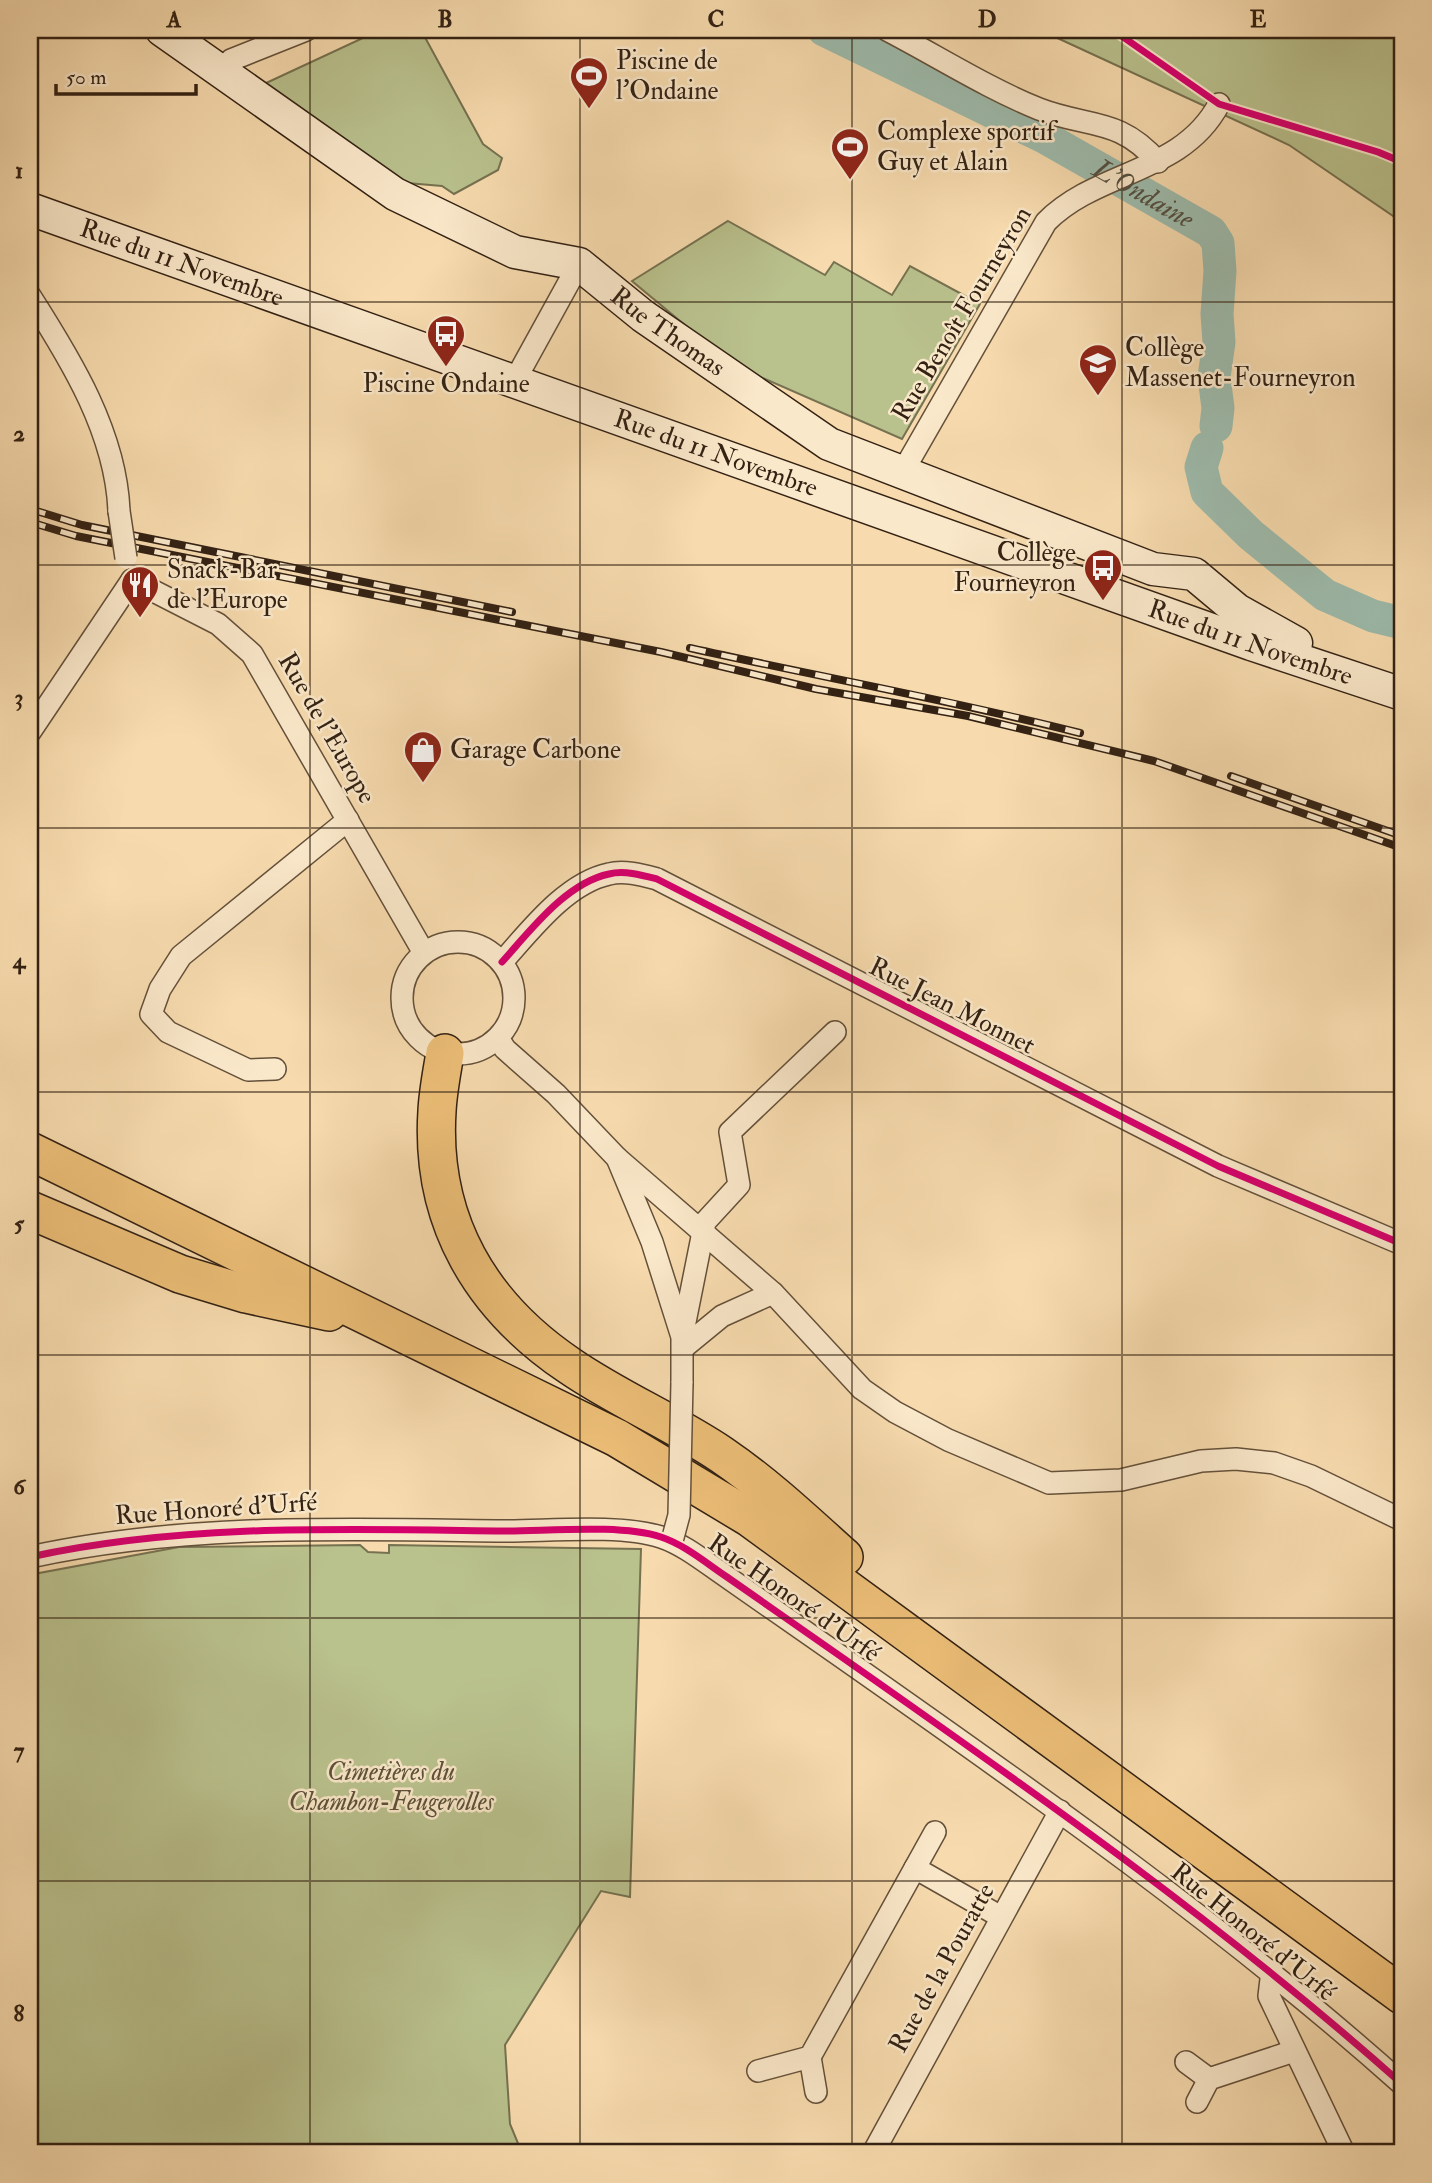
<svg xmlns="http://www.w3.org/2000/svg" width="1432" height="2183" viewBox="0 0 1432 2183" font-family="'IM FELL Double Pica',serif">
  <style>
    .green { fill: #b9c18d; stroke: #767150; stroke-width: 2 }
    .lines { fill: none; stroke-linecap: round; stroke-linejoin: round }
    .river { stroke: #9dbbac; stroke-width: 33 }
    .minor-casing { stroke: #64503a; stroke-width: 24 }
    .secondary-casing { stroke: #332113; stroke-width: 35 }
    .trunk-casing { stroke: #332113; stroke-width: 40 }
    .minor { stroke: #fae8ca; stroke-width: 21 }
    .secondary { stroke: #fae8ca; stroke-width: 32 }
    .trunk { stroke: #ecbe77; stroke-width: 37 }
    .rail-casing { stroke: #332113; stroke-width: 8 }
    .rail { stroke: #fae8ca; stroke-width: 5; stroke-dasharray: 16; stroke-linecap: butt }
    .minor-bridge-casing { stroke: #64503a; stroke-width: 24; stroke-linecap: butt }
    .minor-bridge { stroke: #fae8ca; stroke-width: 21 }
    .cycleway-casing { stroke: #fae8ca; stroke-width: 11 }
    .cycleway { stroke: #d6006c; stroke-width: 7 }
    .grid { fill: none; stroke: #332113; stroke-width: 2; stroke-opacity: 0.55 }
    .labels { text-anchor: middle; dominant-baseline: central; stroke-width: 5; stroke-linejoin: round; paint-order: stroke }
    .poi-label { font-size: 26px; fill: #332113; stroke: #fae8ca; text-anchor: start }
    .street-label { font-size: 26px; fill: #332113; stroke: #fae8ca }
    .park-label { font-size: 26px; font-style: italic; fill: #5b5138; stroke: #fae8ca }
    .water-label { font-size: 28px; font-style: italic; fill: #534f41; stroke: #fae8ca }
    .neatline { fill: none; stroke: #332113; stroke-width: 2.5 }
    .grid-label { font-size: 23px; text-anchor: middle; font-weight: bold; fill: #332113 }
  </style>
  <rect width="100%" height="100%" fill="#f7dbae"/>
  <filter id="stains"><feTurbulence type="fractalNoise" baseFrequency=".00286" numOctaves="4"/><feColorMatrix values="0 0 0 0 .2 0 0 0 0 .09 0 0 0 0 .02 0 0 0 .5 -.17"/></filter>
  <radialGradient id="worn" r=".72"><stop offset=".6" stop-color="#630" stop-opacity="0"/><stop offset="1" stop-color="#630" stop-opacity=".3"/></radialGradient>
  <!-- green -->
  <g class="green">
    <polygon points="380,30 421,30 483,144 502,158 498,170 454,194 442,186 407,183 264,84"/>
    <polygon points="1040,30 1402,30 1402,222 1289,145"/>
    <polygon points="728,221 825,275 834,262 892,295 910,266 980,304 902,439 733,365 632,281"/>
    <polygon points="360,1545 368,1552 389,1553 389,1545 641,1549 630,1897 601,1891 505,2045 510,2124 522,2153 30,2153 30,1580 34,1574 179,1547"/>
    <polygon points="950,2144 983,2153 915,2153 933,2146"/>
  </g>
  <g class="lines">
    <!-- river -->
    <g class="river">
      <path id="s1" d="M824,30L1044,137L1211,232L1218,243L1220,271L1217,314L1219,342L1214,377L1218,408L1216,426"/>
      <polyline points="1207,448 1201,467 1207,492 1251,535 1325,595 1373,616 1402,623"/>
    </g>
    <defs>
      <g id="minor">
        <path d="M887,30C937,56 987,88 1039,109C1088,128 1119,117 1158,162"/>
        <polyline points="222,70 231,60 306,30"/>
        <path d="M30,296C71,360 116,433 119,511"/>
        <polyline points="514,382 579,264"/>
        <path d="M902,473L1046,222C1097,170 1182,174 1219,104"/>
        <polyline points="132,580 218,624 252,654 424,953"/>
        <polyline points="30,732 132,580"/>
        <circle cx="458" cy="998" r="56"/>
        <path d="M502,962C530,931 566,883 609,874C624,870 642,875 657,879L1218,1166L1402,1244"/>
        <polyline points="498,1038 505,1049 556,1094 617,1158 652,1242 682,1337 682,1383"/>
        <polyline points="275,1069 248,1070 168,1032 151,1014 160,989 181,956 348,820"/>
        <polyline points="617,1158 773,1293 862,1389 895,1412 948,1440 1049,1483 1121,1480 1201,1461 1236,1459 1274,1463 1311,1476 1402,1520"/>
        <polyline points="683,1332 705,1222 739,1185 730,1132 835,1032"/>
        <polyline points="683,1348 722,1316 773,1293"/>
        <path d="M30,1557C186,1523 346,1529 505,1531C549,1531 620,1524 661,1537C685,1545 706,1563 727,1577C766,1604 804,1631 843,1658C1037,1794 1225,1926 1402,2084"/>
        <polyline points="915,1868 935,1832"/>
        <polyline points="1272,1971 1269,1996 1344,2153"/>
        <polyline points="810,2057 816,2092"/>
        <polyline points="1186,2062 1209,2079"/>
        <polyline points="758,2071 810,2057 915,1868 1001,1917"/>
        <polyline points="1197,2102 1209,2079 1294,2051"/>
        <polyline points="873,2153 1060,1811"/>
      </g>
      <g id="secondary">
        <path id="s2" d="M162,30L395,194L515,252L579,264L643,316L829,444L1153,569L1194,574L1237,610L1296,643"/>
        <path id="s3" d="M30,209L1251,644L1402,694"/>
      </g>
      <g id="trunk">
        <path d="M445,1053C442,1072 438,1091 437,1111C430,1221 481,1306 570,1366C618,1399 673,1422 722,1455C766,1485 805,1522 844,1557"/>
        <polyline points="30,1151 617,1438 750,1518 1402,1995"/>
        <polyline points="30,1210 180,1274 246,1294 329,1312"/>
      </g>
    </defs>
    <!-- minor casing -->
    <use href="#minor" class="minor-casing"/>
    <!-- secondary casing -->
    <use href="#secondary" class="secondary-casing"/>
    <!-- trunk casing -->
    <use href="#trunk" class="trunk-casing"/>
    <!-- minor -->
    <use href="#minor" class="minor"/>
    <!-- secondary -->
    <use href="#secondary" class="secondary"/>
    <!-- trunk -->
    <use href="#trunk" class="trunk"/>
    <defs>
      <g id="rail">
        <polyline points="30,509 82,525 512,612"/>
        <polyline points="30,522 76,536 661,652 816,689 968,716 1154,761 1402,848"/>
        <path d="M690,648C820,677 951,700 1080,733"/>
        <polyline points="1231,776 1402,836"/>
      </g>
    </defs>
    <!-- rail casing -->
    <use href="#rail" class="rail-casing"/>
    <!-- rail -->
    <use href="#rail" class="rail"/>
    <defs>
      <g id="minor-bridge">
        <polyline points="119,511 126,558"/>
        <polyline points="672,1541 679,1515 682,1383"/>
      </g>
    </defs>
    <!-- minor-bridge casing -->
    <use href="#minor-bridge" class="minor-bridge-casing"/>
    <!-- minor-bridge -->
    <use href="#minor-bridge" class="minor-bridge"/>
    <defs>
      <g id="cycleway">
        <polyline points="1113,30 1219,104 1378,152 1402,162"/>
        <path d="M502,962C530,931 566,883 609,874C624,870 642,875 657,879L1218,1166L1402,1244"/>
        <path d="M30,1557C186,1523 346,1529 505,1531C549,1531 620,1524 661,1537C685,1545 706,1563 727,1577C766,1604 804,1631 843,1658C1037,1794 1225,1926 1402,2084"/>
      </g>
    </defs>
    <!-- cycleway casing -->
    <use href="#cycleway" class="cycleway-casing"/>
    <!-- cycleway -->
    <use href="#cycleway" class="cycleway"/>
  </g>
  <!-- grid -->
  <path class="grid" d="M310,30V2153M580,30V2153M852,30V2153M1122,30V2153M30,302H1402M30,565H1402M30,828H1402M30,1092H1402M30,1355H1402M30,1618H1402M30,1881H1402"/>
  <!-- icons -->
  <defs>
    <symbol id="stadium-pin" viewBox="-11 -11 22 30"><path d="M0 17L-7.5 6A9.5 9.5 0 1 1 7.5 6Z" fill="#8f2418" stroke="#fae8ca"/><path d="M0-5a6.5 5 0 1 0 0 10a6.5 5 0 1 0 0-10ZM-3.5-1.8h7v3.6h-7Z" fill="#fff"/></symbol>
    <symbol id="bus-pin" viewBox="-11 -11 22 30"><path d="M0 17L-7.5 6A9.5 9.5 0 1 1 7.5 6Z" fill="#8f2418" stroke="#fae8ca"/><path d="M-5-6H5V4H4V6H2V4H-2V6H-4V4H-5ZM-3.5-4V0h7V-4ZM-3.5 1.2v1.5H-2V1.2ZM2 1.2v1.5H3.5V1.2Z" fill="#fff"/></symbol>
    <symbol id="school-pin" viewBox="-11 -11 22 30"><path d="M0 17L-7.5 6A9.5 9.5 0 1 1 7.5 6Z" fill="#8f2418" stroke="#fae8ca"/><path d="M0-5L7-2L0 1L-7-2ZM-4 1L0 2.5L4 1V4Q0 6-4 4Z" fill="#fff"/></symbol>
    <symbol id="restaurant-pin" viewBox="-11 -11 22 30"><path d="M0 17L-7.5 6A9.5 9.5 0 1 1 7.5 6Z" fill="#8f2418" stroke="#fae8ca"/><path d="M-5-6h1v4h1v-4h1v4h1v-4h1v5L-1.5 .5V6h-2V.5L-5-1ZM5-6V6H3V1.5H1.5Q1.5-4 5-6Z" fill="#fff"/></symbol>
    <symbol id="shop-pin" viewBox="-11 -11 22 30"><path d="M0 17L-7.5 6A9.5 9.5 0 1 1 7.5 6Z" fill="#8f2418" stroke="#fae8ca"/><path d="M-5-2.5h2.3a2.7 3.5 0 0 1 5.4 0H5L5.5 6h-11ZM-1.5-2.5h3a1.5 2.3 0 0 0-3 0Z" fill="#fff"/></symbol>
  </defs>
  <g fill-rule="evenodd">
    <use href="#stadium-pin" x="567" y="54" width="44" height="60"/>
    <use href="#stadium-pin" x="828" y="125" width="44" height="60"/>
    <use href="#bus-pin" x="424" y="312" width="44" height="60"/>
    <use href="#school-pin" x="1076" y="341" width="44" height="60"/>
    <use href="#bus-pin" x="1081" y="546" width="44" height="60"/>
    <use href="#restaurant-pin" x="118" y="563" width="44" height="60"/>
    <use href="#shop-pin" x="401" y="728" width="44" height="60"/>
  </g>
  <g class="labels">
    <!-- poi labels -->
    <g class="poi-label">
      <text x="616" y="61">Piscine de<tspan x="616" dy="30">l'Ondaine</tspan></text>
      <text x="877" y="132">Complexe sportif<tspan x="877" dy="30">Guy et Alain</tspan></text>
      <text x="1125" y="348">Collège<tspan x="1125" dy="30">Massenet-Fourneyron</tspan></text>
      <text x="446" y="384" text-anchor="middle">Piscine Ondaine</text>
      <text x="1076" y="553" text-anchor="end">Collège<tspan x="1076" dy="30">Fourneyron</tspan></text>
      <text x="167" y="570">Snack-Bar<tspan x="167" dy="30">de l'Europe</tspan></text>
      <text x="450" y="750">Garage Carbone</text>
    </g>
    <!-- street labels -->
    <g class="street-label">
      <text stroke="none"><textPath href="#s3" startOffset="161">Rue du 11 Novembre</textPath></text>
      <text transform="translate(962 314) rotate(-59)">Rue Benoît Fourneyron</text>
      <text stroke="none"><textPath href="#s2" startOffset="595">Rue Thomas</textPath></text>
      <text stroke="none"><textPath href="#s3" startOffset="728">Rue du 11 Novembre</textPath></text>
      <text stroke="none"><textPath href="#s3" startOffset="1295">Rue du 11 Novembre</textPath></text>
      <text transform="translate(327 728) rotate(60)">Rue de l'Europe</text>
      <text transform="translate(952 1006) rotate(27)">Rue Jean Monnet</text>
      <text transform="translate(216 1509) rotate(-4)">Rue Honoré d'Urfé</text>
      <text transform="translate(794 1598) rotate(35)">Rue Honoré d'Urfé</text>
      <text transform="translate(1253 1932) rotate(39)">Rue Honoré d'Urfé</text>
      <text transform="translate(942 1968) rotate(-61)">Rue de la Pouratte</text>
    </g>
    <!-- park labels -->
    <g class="park-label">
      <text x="391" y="1772">Cimetières du<tspan x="391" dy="30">Chambon-Feugerolles</tspan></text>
    </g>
    <!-- water labels -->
    <g class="water-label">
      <text stroke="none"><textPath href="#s1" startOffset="359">L'Ondaine</textPath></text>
    </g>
  </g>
  <!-- margin -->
  <rect width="1432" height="2183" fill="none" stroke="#f7dbae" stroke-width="77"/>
  <!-- scale -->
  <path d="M56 84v10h140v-10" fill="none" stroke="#332113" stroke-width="3.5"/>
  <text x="66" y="84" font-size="21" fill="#332113" stroke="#fae8ca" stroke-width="5" paint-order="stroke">50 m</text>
  <rect x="38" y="38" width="1356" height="2106" class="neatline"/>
  <g class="grid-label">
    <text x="174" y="27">A</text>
    <text x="445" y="27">B</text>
    <text x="716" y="27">C</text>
    <text x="987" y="27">D</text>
    <text x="1258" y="27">E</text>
    <text x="19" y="178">1</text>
    <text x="19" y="441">2</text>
    <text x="19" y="705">3</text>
    <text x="19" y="968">4</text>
    <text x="19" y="1231">5</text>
    <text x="19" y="1494">6</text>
    <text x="19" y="1758">7</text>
    <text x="19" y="2021">8</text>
  </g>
  <rect width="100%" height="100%" filter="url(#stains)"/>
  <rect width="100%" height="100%" fill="url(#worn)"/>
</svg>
